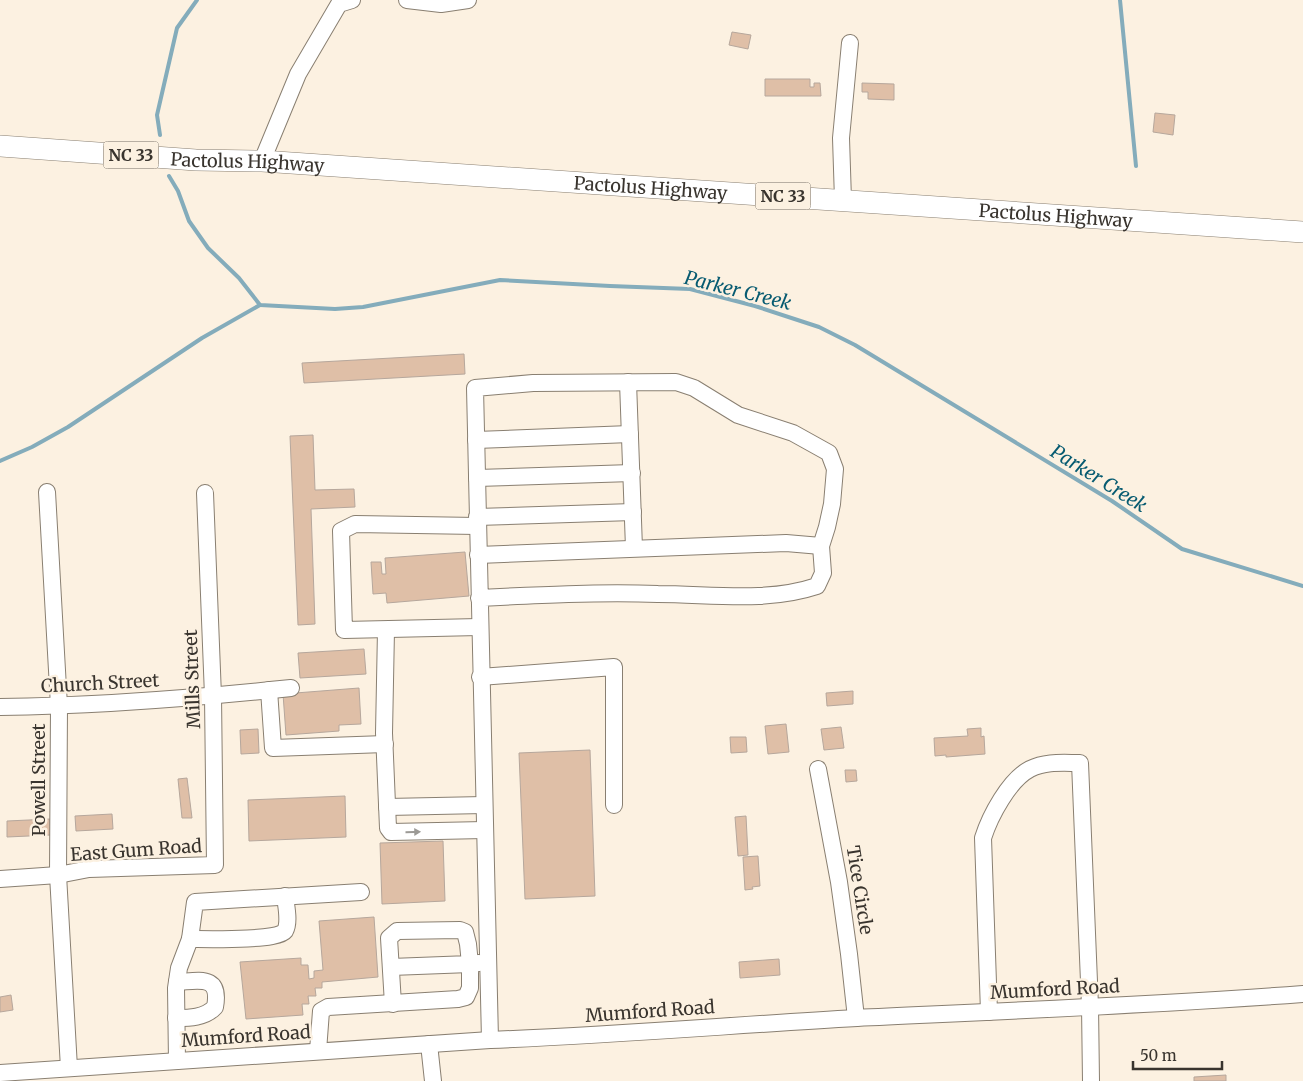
<svg xmlns="http://www.w3.org/2000/svg" width="1303" height="1081" viewBox="0 0 1303 1081" font-family="Merriweather,serif">
  <style>
    .lines { fill: none; stroke-linecap: round; stroke-linejoin: round }
    .stream { stroke: #84acbb; stroke-width: 4 }
    .building { fill: #dfbfa7; stroke: #b6a79c }
    .minor-casing { stroke: #897f71; stroke-width: 18 }
    .major-casing { stroke: #897f71; stroke-width: 22 }
    .minor { stroke: #fff; stroke-width: 16 }
    .major { stroke: #fff; stroke-width: 21 }
    .oneway { fill: #9c9a96 }
    .labels { text-anchor: middle; dominant-baseline: central; stroke-width: 5; stroke-linejoin: round; paint-order: stroke }
    .shield { fill: #fcf1e1; stroke: #746d64; stroke-width: 1 }
    .shield-label { font-size: 16px; font-weight: bold; fill: #39342e }
    .street-label { font-size: 18px; fill: #39342e; stroke: #fcf1e1 }
    .water-label { font-size: 19px; font-style: italic; fill: #075b71; stroke: #fcf1e1 }
  </style>
  <rect width="100%" height="100%" fill="#fcf1e1"/>
  <g class="lines">
    <!-- stream -->
    <g class="stream">
      <polyline points="1120,0 1136,166"/>
      <polyline points="160,135 157,115 177,28 197,0"/>
      <polyline points="169,176 178,191 189,221 208,248 239,278 260,305 335,309 363,307 500,280 610,286 690,289 755,306 819,327 855,345 1112,501 1182,549 1303,586"/>
      <polyline points="0,461 32,447 68,427 202,338 260,305"/>
    </g>
  </g>
  <!-- building -->
  <g class="building">
    <polygon points="732,32 751,35 748,49 729,45"/>
    <polygon points="765,79 810,79 810,87 814,87 814,83 820,83 821,96 765,96"/>
    <polygon points="862,83 894,84 894,100 868,99 868,92 862,92"/>
    <polygon points="1155,113 1175,115 1173,135 1153,132"/>
    <polygon points="464,354 465,374 304,383 302,363"/>
    <polygon points="313,435 315,490 354,489 355,507 311,509 315,624 298,625 290,436"/>
    <polygon points="465,552 469,596 387,603 386,593 373,594 371,562 381,562 382,574 386,574 385,558"/>
    <polygon points="364,649 366,674 300,678 298,653"/>
    <polygon points="359,688 361,724 339,725 339,731 286,735 283,694"/>
    <polygon points="853,691 853,704 827,706 826,693"/>
    <polygon points="786,724 789,752 768,754 765,726"/>
    <polygon points="841,727 844,748 824,750 821,729"/>
    <polygon points="981,728 981,737 984,736 985,754 946,757 946,755 935,756 934,738 968,736 967,729"/>
    <polygon points="258,729 259,753 241,754 240,730"/>
    <polygon points="730,737 746,737 747,752 731,753"/>
    <polygon points="590,750 595,896 525,899 519,753"/>
    <polygon points="845,770 856,770 857,781 846,782"/>
    <polygon points="187,778 192,818 182,818 178,779"/>
    <polygon points="345,796 346,837 249,841 248,800"/>
    <polygon points="112,814 113,829 76,831 75,816"/>
    <polygon points="746,816 748,855 738,856 735,817"/>
    <polygon points="50,819 51,835 7,837 7,821"/>
    <polygon points="443,841 445,901 382,904 380,843"/>
    <polygon points="758,856 760,886 752,887 753,889 745,890 743,857"/>
    <polygon points="374,917 378,977 322,982 322,988 315,988 316,996 308,996 309,1004 302,1004 303,1015 246,1019 240,962 301,958 301,965 308,965 309,979 314,978 314,971 323,970 319,921"/>
    <polygon points="779,959 780,975 740,978 739,962"/>
    <polygon points="11,995 13,1010 0,1012 0,997"/>
    <polygon points="1226,1075 1226,1081 1194,1081 1194,1077"/>
  </g>
  <g class="lines">
    <defs>
      <g id="minor">
        <polyline points="407,0 441,4 468,0"/>
        <polyline points="262,161 298,74 339,4 352,0"/>
        <polyline points="843,200 841,138 850,43"/>
        <polyline points="628,382 634,548"/>
        <polyline points="476,440 630,434"/>
        <polyline points="477,478 632,473"/>
        <polyline points="47,492 59,706 58,875 69,1068"/>
        <polyline points="477,517 633,512"/>
        <polyline points="477,526 355,524 341,531 344,630 479,627"/>
        <polyline points="478,555 786,543 821,546"/>
        <path d="M479,598C538,595 598,592 658,594C711,594 766,603 817,586L823,573L821,546L827,527L832,504L835,469L829,453L793,433L738,415L694,388L676,382L533,383L475,388L490,1040"/>
        <polyline points="386,630 384,733 388,828 391,832 484,830"/>
        <polyline points="480,677 614,667 614,805"/>
        <polyline points="269,690 273,748 385,744"/>
        <path d="M0,707C97,706 195,698 291,688"/>
        <polyline points="818,769 839,882 849,954 856,1018"/>
        <polyline points="387,807 484,805"/>
        <polyline points="0,879 58,875 89,869 215,865 213,696 205,493"/>
        <path d="M190,939C205,939 278,941 285,931C290,922 286,906 285,896"/>
        <polyline points="391,967 470,964 468,944 465,932 460,930 397,931 389,938 393,1004"/>
        <path d="M989,1012L983,838C990,816 1009,780 1030,769C1046,761 1063,763 1080,763L1090,1006L1091,1081"/>
        <path d="M176,1018C189,1018 205,1018 215,1007C221,974 199,981 177,982"/>
        <polyline points="429,1044 433,1081"/>
        <polyline points="318,1051 321,1011 328,1007 458,999 466,997 470,988 470,964 479,963"/>
        <polyline points="177,1061 176,988 179,968 190,939 195,902 361,892"/>
        <path d="M0,1073L490,1040C613,1035 735,1025 857,1018C1006,1011 1155,1005 1303,994"/>
      </g>
      <g id="major">
        <path id="s1" d="M0,146L196,160L262,161L1303,232"/>
      </g>
    </defs>
    <!-- minor casing -->
    <use href="#minor" class="minor-casing"/>
    <!-- major casing -->
    <use href="#major" class="major-casing"/>
    <!-- minor -->
    <use href="#minor" class="minor"/>
    <!-- major -->
    <use href="#major" class="major"/>
  </g>
  <!-- one-way arrows -->
  <defs><path id="oneway-solid" d="M-6-.8H1V-3.2L6.5 0L1 3.2V.8H-6Z" transform="scale(1.25)"/></defs>
  <use class="oneway" href="#oneway-solid" transform="translate(413 832) rotate(-1)"/>
  <g class="labels">
    <!-- shield labels -->
    <g class="shield">
      <rect x="103.5" y="141.5" width="55" height="27" rx="4"/>
      <rect x="755.5" y="182.5" width="55" height="27" rx="4"/>
    </g>
    <g class="shield-label">
      <text x="131" y="155">NC 33</text>
      <text x="783" y="196">NC 33</text>
    </g>
    <!-- street labels -->
    <g class="street-label">
      <text stroke="none"><textPath href="#s1" startOffset="248">Pactolus Highway</textPath></text>
      <text stroke="none"><textPath href="#s1" startOffset="652">Pactolus Highway</textPath></text>
      <text stroke="none"><textPath href="#s1" startOffset="1058">Pactolus Highway</textPath></text>
      <text transform="translate(192 679) rotate(-92)">Mills Street</text>
      <text transform="translate(100 683) rotate(-3)">Church Street</text>
      <text transform="translate(38 780) rotate(-90)">Powell Street</text>
      <text transform="translate(136 850) rotate(-4)">East Gum Road</text>
      <text transform="translate(860 890) rotate(81)">Tice Circle</text>
      <text transform="translate(1055 989) rotate(-3)">Mumford Road</text>
      <text transform="translate(650 1011) rotate(-4)">Mumford Road</text>
      <text transform="translate(246 1036) rotate(-4)">Mumford Road</text>
    </g>
    <!-- water labels -->
    <g class="water-label">
      <text transform="translate(738 290) rotate(14)">Parker Creek</text>
      <text transform="translate(1099 478) rotate(32)">Parker Creek</text>
    </g>
  </g>
  <!-- scale -->
  <path d="M1133 1061v8h89v-8" fill="none" stroke="#39342e" stroke-width="2.5"/>
  <text x="1140" y="1061" font-size="15" fill="#39342e" stroke="#fcf1e1" stroke-width="4" paint-order="stroke">50 m</text>
</svg>
